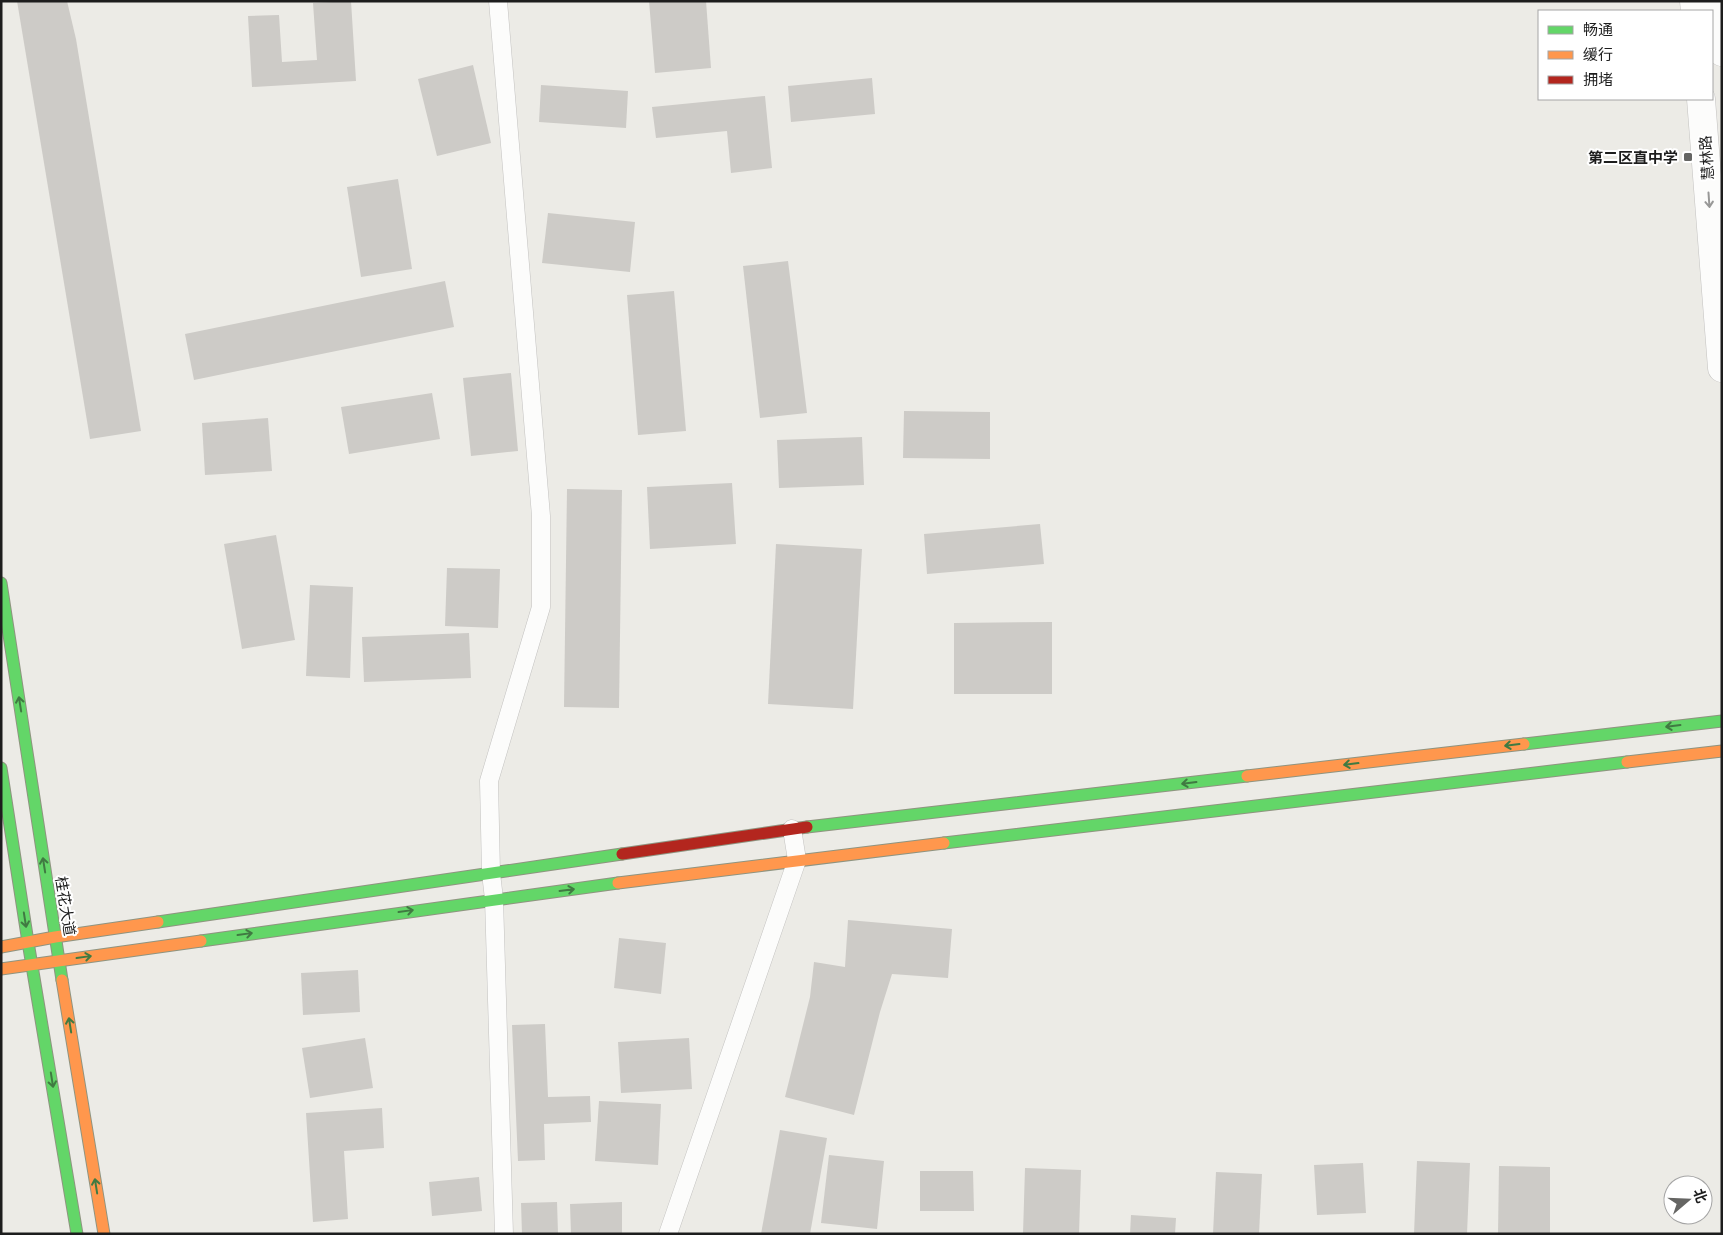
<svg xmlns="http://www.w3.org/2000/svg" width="1723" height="1235" viewBox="0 0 1723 1235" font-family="'Noto Sans','Noto Sans SC',sans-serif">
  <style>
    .building { fill: #cdcbc7 }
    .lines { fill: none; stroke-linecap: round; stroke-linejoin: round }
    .lane-casing { stroke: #c3c2c0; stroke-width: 19 }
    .street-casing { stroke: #c3c2c0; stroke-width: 29 }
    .fast-casing { stroke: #8f9480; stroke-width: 13 }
    .slow-casing { stroke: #8f9480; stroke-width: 13 }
    .jam-casing { stroke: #8f9480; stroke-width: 13 }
    .lane { stroke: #fcfcfb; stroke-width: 18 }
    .street { stroke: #fcfcfb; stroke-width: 28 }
    .fast { stroke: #63d668; stroke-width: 11 }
    .slow { stroke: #ff974d; stroke-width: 11 }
    .jam { stroke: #b3261e; stroke-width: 11 }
    .oneway { stroke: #989897 }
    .oneway2 { stroke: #407a42 }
    .poi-dot { fill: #656563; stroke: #fff; stroke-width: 2 }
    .labels { text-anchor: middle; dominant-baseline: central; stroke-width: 4; stroke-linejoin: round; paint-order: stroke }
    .poi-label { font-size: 15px; font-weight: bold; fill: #1d1d1d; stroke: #fff; text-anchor: end }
    .street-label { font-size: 15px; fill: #1d1d1d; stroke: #fff }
  </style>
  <rect width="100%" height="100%" fill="#ecebe6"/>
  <!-- building -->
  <g class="building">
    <polygon points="17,1 67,1 76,39 141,431 90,439"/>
    <polygon points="351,1 356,81 252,87 248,16 279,15 282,62 317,60 313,3"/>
    <polygon points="649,1 706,1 711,68 655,73"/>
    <polygon points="473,65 491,143 437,156 418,79"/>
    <polygon points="872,78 875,114 791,122 788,86"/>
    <polygon points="541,85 628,91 626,128 539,122"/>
    <polygon points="765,96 772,168 731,173 727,131 656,138 652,107"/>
    <polygon points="398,179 412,269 361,277 347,187"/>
    <polygon points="548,213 635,222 630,272 542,263"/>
    <polygon points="788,261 807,413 760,418 743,266"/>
    <polygon points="445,281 454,327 194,380 185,334"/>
    <polygon points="674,291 686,431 638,435 627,295"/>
    <polygon points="511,373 518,451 471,456 463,378"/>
    <polygon points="432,393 440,439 349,454 341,407"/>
    <polygon points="904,411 990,412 990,459 903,458"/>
    <polygon points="268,418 272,471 205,475 202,423"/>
    <polygon points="862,437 864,485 779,488 777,440"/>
    <polygon points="732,483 736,544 650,549 647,487"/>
    <polygon points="567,489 622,490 619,708 564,707"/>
    <polygon points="1040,524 1044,564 927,574 924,534"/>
    <polygon points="276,535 295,640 242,649 224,544"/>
    <polygon points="776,544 862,549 853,709 768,704"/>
    <polygon points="447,568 500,569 498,628 445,626"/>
    <polygon points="310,585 353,587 350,678 306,676"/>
    <polygon points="1052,622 1052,694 954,694 954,623"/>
    <polygon points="469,633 471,678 364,682 362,637"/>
    <polygon points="848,920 952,929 948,978 892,974 880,1012 854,1115 785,1097 810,997 814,962 845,967"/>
    <polygon points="619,938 666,943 661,994 614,988"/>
    <polygon points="358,970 360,1012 303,1015 301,973"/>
    <polygon points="545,1024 548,1097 590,1096 591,1122 544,1124 545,1160 518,1161 512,1025"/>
    <polygon points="365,1038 373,1088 310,1098 302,1048"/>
    <polygon points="689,1038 692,1089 621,1093 618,1042"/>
    <polygon points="599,1101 661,1104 658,1165 595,1161"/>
    <polygon points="382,1108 384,1148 344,1151 348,1219 313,1222 306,1113"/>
    <polygon points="780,1130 827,1138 810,1234 761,1234"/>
    <polygon points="829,1155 884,1161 877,1229 821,1223"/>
    <polygon points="1417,1161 1470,1163 1467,1234 1414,1234"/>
    <polygon points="1363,1163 1366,1213 1317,1215 1314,1165"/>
    <polygon points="1499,1166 1550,1167 1550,1234 1498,1234"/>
    <polygon points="1025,1168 1081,1170 1079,1234 1023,1234"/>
    <polygon points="920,1171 973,1171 974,1211 920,1211"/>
    <polygon points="1216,1172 1262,1174 1259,1234 1213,1234"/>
    <polygon points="479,1177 482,1211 432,1216 429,1182"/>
    <polygon points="557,1202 558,1234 522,1234 521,1203"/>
    <polygon points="622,1202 622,1234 571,1234 570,1204"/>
    <polygon points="1131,1215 1176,1218 1175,1234 1130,1234"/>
  </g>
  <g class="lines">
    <defs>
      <g id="lane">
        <polyline points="498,1 541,516 541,607 489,781 491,873 494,899 504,1234"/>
        <polyline points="668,1234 797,860 792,829"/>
      </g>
      <g id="street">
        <polyline points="1694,1 1695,11"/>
        <polyline points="1718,1 1722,52"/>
        <polyline points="1701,99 1722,368"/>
      </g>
      <g id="fast">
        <polyline points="1,583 62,980"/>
        <polyline points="1524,744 1722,721"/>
        <polyline points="1,768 28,942 77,1234"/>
        <polyline points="807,827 1247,776"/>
        <polyline points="944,843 1627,762"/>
        <polyline points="158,922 622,854"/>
        <polyline points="201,941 618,883"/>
      </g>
      <g id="slow">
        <polyline points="1627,762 1722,751"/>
        <polyline points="1247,776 1524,744"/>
        <polyline points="618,883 944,843"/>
        <polyline points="1,947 55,937 158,922"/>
        <polyline points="1,969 201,941"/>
        <polyline points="62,980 104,1234"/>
      </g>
      <polyline id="jam" points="622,854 807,827"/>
    </defs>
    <!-- lane casing -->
    <use href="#lane" class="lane-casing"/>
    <!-- street casing -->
    <use href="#street" class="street-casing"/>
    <!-- fast casing -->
    <use href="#fast" class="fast-casing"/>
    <!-- slow casing -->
    <use href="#slow" class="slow-casing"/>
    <!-- jam casing -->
    <use href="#jam" class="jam-casing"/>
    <!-- lane -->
    <use href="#lane" class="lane"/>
    <!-- street -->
    <use href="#street" class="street"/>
    <!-- fast -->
    <use href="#fast" class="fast"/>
    <!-- slow -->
    <use href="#slow" class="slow"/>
    <!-- jam -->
    <use href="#jam" class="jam"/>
  </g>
  <!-- one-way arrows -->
  <defs><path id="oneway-shaft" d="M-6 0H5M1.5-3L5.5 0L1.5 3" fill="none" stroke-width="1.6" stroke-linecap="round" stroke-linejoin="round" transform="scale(1.25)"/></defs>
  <use class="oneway" href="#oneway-shaft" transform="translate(1709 200) rotate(86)"/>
  <g class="oneway2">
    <use href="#oneway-shaft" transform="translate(20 704) rotate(-99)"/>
    <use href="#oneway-shaft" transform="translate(1673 726) rotate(173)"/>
    <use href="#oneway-shaft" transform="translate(1512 745) rotate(173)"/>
    <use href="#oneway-shaft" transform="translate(1351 764) rotate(173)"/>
    <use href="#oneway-shaft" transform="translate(1189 783) rotate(173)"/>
    <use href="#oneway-shaft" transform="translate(44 865) rotate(-99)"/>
    <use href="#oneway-shaft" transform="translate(567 890) rotate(-7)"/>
    <use href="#oneway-shaft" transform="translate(406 911) rotate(-8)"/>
    <use href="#oneway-shaft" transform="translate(25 920) rotate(81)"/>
    <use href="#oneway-shaft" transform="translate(245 934) rotate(-8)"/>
    <use href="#oneway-shaft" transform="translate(84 957) rotate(-8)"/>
    <use href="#oneway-shaft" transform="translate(70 1025) rotate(-99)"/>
    <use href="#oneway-shaft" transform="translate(52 1080) rotate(81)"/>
    <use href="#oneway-shaft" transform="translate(96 1186) rotate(-99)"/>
  </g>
  <!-- markers -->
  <rect class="poi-dot" x="1683" y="152" width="10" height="10" rx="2.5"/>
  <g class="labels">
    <!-- poi labels -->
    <g class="poi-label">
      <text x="1678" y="157">第二区直中学</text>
    </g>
    <!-- street labels -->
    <g class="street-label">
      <text transform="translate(1706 158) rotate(-94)">慧林路</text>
      <text transform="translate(66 906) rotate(81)">桂花大道</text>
    </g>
  </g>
  <!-- border -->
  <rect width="1723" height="1235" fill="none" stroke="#1d1d1d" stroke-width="5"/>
  <!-- legend -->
  <rect x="1538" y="10" width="175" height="90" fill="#ffffff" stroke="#a5a5a5"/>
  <rect x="1548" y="26" width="25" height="8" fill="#63d668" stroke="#a5a5a5"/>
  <text x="1583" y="35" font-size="15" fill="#1d1d1d">畅通</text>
  <rect x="1548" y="51" width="25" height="8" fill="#ff974d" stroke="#a5a5a5"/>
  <text x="1583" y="60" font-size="15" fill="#1d1d1d">缓行</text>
  <rect x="1548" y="76" width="25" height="8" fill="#b3261e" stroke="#a5a5a5"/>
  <text x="1583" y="85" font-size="15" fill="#1d1d1d">拥堵</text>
  <!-- north arrow -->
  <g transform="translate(1688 1200) rotate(71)"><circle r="24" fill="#ffffff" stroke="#a5a5a5"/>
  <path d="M0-4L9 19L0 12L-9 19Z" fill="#656563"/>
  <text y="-8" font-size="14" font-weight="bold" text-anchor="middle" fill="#1d1d1d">北</text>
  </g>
</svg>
